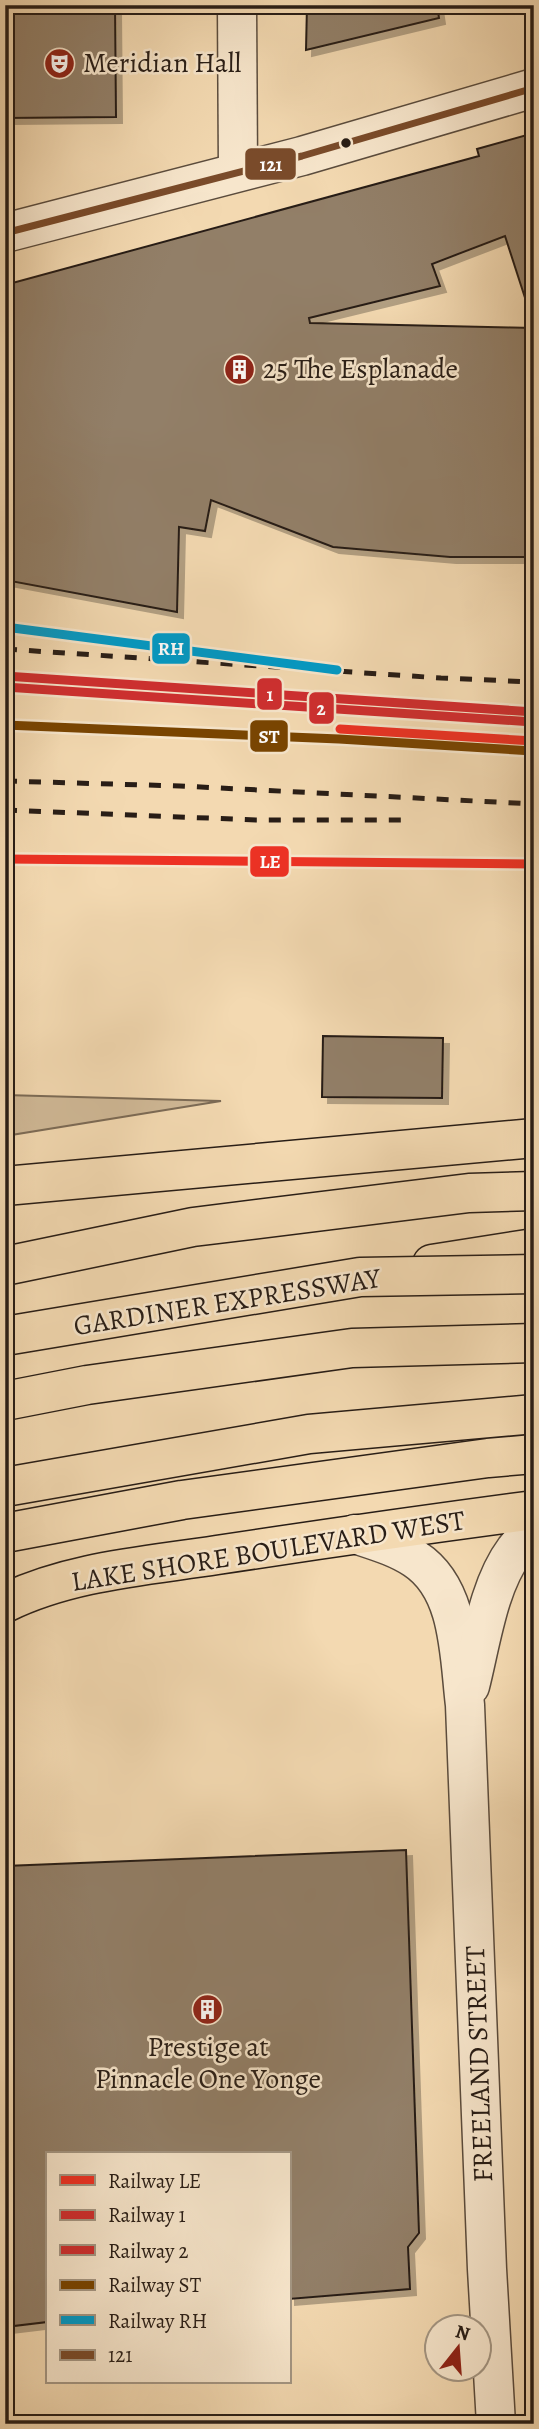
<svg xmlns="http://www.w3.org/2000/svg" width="539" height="2429" viewBox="0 0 539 2429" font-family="Alegreya,serif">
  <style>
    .green { fill: #d0b997; stroke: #7c6b56; stroke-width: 2 }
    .building { fill: #927f67; stroke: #281d16; stroke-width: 2; filter: url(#shadow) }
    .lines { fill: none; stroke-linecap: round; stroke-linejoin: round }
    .minor-casing { stroke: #5b4c3d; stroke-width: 41 }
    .tertiary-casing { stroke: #5b4c3d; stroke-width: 41 }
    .trunk-casing { stroke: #281d16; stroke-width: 41 }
    .motorway-casing { stroke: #281d16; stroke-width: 41 }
    .minor { stroke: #f7e6cc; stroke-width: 38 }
    .tertiary { stroke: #f7e6cc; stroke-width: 38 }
    .trunk { stroke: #f3d9b1; stroke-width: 38 }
    .motorway { stroke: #f3d9b1; stroke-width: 38 }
    .rail { stroke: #281d16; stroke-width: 5; stroke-dasharray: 12 12; stroke-linecap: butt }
    .motorway-bridge-casing { stroke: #281d16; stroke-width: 41; stroke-linecap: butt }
    .motorway-bridge { stroke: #f3d9b1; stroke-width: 38 }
    .bus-1-casing { stroke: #f7e6cc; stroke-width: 12 }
    .bus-1 { stroke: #7a4b2a; stroke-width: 7 }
    .rail-1-casing { stroke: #f7e6cc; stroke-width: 14 }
    .rail-2-casing { stroke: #f7e6cc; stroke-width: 14 }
    .rail-3-casing { stroke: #f7e6cc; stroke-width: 14 }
    .rail-4-casing { stroke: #f7e6cc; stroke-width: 14 }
    .rail-5-casing { stroke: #f7e6cc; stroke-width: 14 }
    .rail-1 { stroke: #ee3124; stroke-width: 9 }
    .rail-2 { stroke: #cf2e2f; stroke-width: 9 }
    .rail-3 { stroke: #cf2e2f; stroke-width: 9 }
    .rail-4 { stroke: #794400; stroke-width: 9 }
    .rail-5 { stroke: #009ac7; stroke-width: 9 }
    .bus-dot { fill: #281d16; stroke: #f7e6cc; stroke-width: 2.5 }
    .labels { text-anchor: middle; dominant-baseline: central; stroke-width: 5; stroke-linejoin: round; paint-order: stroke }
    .poi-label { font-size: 28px; fill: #281d16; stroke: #f7e6cc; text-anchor: start }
    .street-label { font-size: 28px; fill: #281d16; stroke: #f7e6cc }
    .line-badge { stroke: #f7e6cc; stroke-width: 2.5 }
    .badge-label { font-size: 19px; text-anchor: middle; font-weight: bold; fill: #fff }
  </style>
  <defs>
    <filter id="shadow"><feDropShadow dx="6" dy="6" stdDeviation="0" flood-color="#0004"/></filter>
  </defs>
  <rect width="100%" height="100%" fill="#f3d9b1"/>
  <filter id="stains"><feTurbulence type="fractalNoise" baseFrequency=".00286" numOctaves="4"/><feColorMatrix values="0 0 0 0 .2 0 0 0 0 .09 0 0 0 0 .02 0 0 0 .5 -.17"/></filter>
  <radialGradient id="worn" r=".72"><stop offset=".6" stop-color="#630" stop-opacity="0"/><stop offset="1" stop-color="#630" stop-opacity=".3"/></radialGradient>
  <!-- green -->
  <polygon class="green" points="5,1095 221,1101 5,1136"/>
  <!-- building -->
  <g class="building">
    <polygon points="5,5 115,5 116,117 5,118"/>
    <polygon points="307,5 437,5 439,18 306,50"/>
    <polygon points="534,133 534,303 527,304 505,236 432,264 440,286 309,318 310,323 534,328 534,557 450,557 333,547 211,500 205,531 179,527 177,612 5,580 5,285 479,156 477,149"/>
    <polygon points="323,1036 443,1038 442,1098 322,1097"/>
    <polygon points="406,1850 419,2233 408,2247 410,2289 289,2299 289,2154 47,2154 47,2322 5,2327 5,1866"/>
  </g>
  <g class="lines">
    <defs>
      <g id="minor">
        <polyline points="237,5 238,171"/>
        <path d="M355,1534C376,1541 397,1547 415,1559C461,1589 459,1657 465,1705L487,2269L496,2424"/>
        <path d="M470,1686C481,1643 488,1586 515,1550C520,1543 527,1537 534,1530"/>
      </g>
      <polyline id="tertiary" points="5,233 302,156 534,88"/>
      <g id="trunk">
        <polyline points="432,1264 534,1248"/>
        <path d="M5,1603C70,1571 146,1566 217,1555C323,1539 428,1524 534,1510"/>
      </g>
      <g id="motorway">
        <polyline points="5,1186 534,1138"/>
        <polyline points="5,1266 193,1227 469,1193 534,1191"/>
        <polyline points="5,1401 87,1385 352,1348 534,1343"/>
        <polyline points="5,1487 309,1434 534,1414"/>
        <polyline points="5,1533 182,1500 488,1458 534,1454"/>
      </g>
    </defs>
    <!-- minor casing -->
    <use href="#minor" class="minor-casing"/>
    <!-- tertiary casing -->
    <use href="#tertiary" class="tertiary-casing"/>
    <!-- trunk casing -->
    <use href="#trunk" class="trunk-casing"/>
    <!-- motorway casing -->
    <use href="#motorway" class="motorway-casing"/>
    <!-- minor -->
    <use href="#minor" class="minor"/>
    <!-- tertiary -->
    <use href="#tertiary" class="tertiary"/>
    <!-- trunk -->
    <use href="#trunk" class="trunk"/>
    <!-- motorway -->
    <use href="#motorway" class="motorway"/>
    <!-- rail -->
    <g class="rail">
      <polyline points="5,649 441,678 534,682"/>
      <polyline points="5,781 180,786 534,804"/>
      <polyline points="5,810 256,820 401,820"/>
    </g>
    <defs>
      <polyline id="motorway-bridge" points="5,1336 360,1277 534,1274"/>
    </defs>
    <!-- motorway-bridge casing -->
    <use href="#motorway-bridge" class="motorway-bridge-casing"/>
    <!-- motorway-bridge -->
    <use href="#motorway-bridge" class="motorway-bridge"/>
    <defs>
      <polyline id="bus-1" points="5,233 302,156 534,88"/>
    </defs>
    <!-- bus-1 casing -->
    <use href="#bus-1" class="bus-1-casing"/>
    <!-- bus-1 -->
    <use href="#bus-1" class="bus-1"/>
    <defs>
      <g id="rail-1">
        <polyline points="340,729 534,741"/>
        <polyline points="5,859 534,864"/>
      </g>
      <polyline id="rail-2" points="5,676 534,712"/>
      <polyline id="rail-3" points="5,687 533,722"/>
      <polyline id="rail-4" points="5,725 339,739 533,751"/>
      <polyline id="rail-5" points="5,627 337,670"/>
    </defs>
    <!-- rail-1 casing -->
    <use href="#rail-1" class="rail-1-casing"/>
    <!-- rail-2 casing -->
    <use href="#rail-2" class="rail-2-casing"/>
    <!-- rail-3 casing -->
    <use href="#rail-3" class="rail-3-casing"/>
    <!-- rail-4 casing -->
    <use href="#rail-4" class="rail-4-casing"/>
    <!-- rail-5 casing -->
    <use href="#rail-5" class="rail-5-casing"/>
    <!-- rail-1 -->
    <use href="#rail-1" class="rail-1"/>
    <!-- rail-2 -->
    <use href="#rail-2" class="rail-2"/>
    <!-- rail-3 -->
    <use href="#rail-3" class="rail-3"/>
    <!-- rail-4 -->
    <use href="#rail-4" class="rail-4"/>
    <!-- rail-5 -->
    <use href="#rail-5" class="rail-5"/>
  </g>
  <!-- icons -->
  <defs>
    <symbol id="theatre-disc" viewBox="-11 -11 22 22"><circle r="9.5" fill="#8f2418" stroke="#f7e6cc"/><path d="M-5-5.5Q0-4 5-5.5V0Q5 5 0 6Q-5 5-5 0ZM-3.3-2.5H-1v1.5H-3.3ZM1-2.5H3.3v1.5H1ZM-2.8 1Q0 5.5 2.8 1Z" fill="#fff"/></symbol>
    <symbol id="building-disc" viewBox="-11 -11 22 22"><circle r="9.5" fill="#8f2418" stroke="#f7e6cc"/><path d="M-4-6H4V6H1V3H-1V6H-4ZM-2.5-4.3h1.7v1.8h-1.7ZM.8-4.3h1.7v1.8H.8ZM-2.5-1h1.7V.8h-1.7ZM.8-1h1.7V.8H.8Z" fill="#fff"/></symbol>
  </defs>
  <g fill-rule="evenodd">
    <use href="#theatre-disc" x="42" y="46" width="35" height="35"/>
    <use href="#building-disc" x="222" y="352" width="35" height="35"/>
    <use href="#building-disc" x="190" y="1992" width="35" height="35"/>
  </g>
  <!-- markers -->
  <circle class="bus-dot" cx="346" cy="143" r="6"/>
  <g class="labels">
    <!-- poi labels -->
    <g class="poi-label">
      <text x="83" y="63">Meridian Hall</text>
      <text x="263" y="369">25 The Esplanade</text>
      <text x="208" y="2047" text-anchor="middle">Prestige at<tspan x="208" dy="32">Pinnacle One Yonge</tspan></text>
    </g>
    <!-- street labels -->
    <g class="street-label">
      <text transform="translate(227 1302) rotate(-9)">GARDINER EXPRESSWAY</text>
      <text transform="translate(268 1551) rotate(-9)">LAKE SHORE BOULEVARD WEST</text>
      <text transform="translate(479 2064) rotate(-92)">FREELAND STREET</text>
    </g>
  </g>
  <g class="line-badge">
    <rect x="244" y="147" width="53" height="34" rx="7" fill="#7a4b2a"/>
    <rect x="151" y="632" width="40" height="33" rx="7" fill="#009ac7"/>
    <rect x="256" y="677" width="27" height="34" rx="7" fill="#cf2e2f"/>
    <rect x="308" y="691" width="27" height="34" rx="7" fill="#cf2e2f"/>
    <rect x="249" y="719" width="40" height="34" rx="7" fill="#794400"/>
    <rect x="249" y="845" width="41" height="33" rx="7" fill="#ee3124"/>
  </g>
  <g class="badge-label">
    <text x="271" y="171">121</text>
    <text x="171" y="655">RH</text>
    <text x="270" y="701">1</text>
    <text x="321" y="715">2</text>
    <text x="269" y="743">ST</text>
    <text x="270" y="868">LE</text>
  </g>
  <!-- margin -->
  <rect width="539" height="2429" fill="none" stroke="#f3d9b1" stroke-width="28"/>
  <rect x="7" y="7" width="525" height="2415" fill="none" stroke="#281d16" stroke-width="3.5"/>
  <rect x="14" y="14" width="511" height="2401" fill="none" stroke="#281d16" stroke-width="2"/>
  <!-- legend -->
  <rect x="46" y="2152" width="245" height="231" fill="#f7e6cc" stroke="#a49683" stroke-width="2"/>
  <rect x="60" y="2175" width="35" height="10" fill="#ee3124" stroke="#a49683" stroke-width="2"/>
  <text x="108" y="2188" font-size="21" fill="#281d16">Railway LE</text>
  <rect x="60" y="2210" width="35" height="10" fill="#cf2e2f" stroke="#a49683" stroke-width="2"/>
  <text x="108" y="2222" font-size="21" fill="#281d16">Railway 1</text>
  <rect x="60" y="2245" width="35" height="10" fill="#cf2e2f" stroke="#a49683" stroke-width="2"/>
  <text x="108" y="2258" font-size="21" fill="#281d16">Railway 2</text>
  <rect x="60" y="2280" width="35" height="10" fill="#794400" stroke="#a49683" stroke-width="2"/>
  <text x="108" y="2292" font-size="21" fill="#281d16">Railway ST</text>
  <rect x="60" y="2315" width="35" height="10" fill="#009ac7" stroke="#a49683" stroke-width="2"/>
  <text x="108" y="2328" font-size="21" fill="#281d16">Railway RH</text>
  <rect x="60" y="2350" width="35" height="10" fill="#7a4b2a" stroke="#a49683" stroke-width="2"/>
  <text x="108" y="2362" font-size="21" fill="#281d16">121</text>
  <!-- north arrow -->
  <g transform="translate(458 2348) rotate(17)"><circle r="33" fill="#f7e6cc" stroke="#a49683" stroke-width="2"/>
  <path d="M0-5L12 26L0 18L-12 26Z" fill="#8f2418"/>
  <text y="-10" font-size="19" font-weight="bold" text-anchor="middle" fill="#281d16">N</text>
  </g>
  <rect width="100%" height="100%" filter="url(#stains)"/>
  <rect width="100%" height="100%" fill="url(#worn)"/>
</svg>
